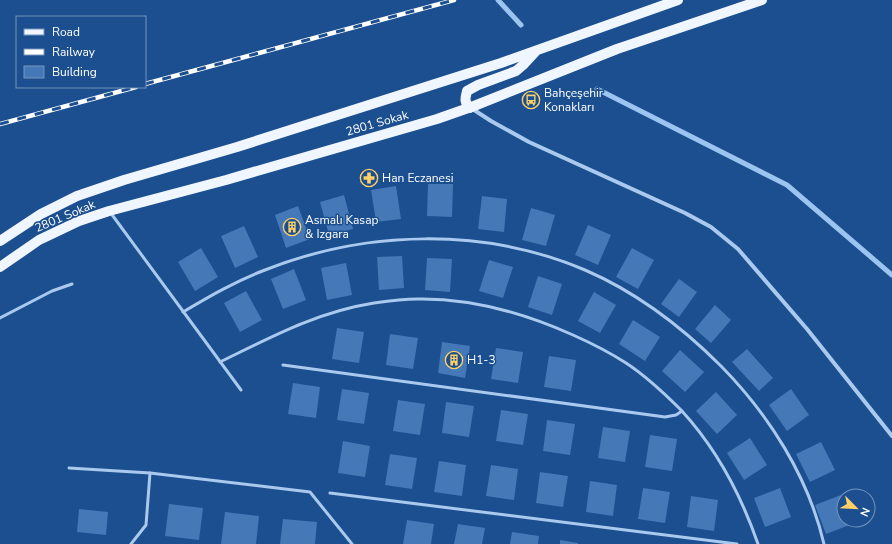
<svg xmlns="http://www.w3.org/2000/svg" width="892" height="544" viewBox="0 0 892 544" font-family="'Nunito Sans',sans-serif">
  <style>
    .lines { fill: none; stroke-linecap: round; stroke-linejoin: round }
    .stream { stroke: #9cc4f0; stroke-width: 5 }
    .building { fill: #4478b7 }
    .lane { stroke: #a9c9ee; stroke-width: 3 }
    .street { stroke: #a9c9ee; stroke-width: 4 }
    .primary { stroke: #f0f6ff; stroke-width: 10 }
    .rail-casing { stroke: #fff; stroke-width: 4.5 }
    .rail { stroke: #1b4f8f; stroke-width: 3; stroke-dasharray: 9; stroke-linecap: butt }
    .labels { text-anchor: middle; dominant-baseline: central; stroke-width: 3; stroke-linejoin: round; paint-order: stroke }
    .poi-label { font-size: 12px; fill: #fff; stroke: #1b4f8f; text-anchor: start }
    .street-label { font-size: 12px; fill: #fff; stroke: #1b4f8f }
  </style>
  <rect width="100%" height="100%" fill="#1b4f8f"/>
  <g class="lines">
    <!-- stream -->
    <g class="stream">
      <polyline points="498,0 521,25"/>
      <polyline points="597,89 787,185 892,275"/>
    </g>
  </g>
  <!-- building -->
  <g class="building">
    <polygon points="428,184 453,184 452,217 427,216"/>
    <polygon points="396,186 401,219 376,222 371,190"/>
    <polygon points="344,195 353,229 329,235 320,202"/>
    <polygon points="482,196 507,199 504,232 478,229"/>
    <polygon points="298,206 310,239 286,248 275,215"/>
    <polygon points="531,208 555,215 546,246 522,240"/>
    <polygon points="588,225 611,235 598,265 575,255"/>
    <polygon points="244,226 258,257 235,268 221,236"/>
    <polygon points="201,248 218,277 195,291 178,262"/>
    <polygon points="632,248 654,260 638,289 616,277"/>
    <polygon points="402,256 404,288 379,290 377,257"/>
    <polygon points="427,258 452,259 450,292 425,290"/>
    <polygon points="489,260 513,267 503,298 479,291"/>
    <polygon points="346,263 352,295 327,300 321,268"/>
    <polygon points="294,269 306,300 283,309 271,279"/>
    <polygon points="538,276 562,284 552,315 528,307"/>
    <polygon points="679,279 697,292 679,317 661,304"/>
    <polygon points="246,291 262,320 240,332 224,303"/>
    <polygon points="594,292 616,305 600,333 578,321"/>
    <polygon points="715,305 731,320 711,343 695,329"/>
    <polygon points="633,320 660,337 645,361 619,344"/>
    <polygon points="337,328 364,332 359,363 332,359"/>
    <polygon points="390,334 418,338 413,369 386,365"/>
    <polygon points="442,342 470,346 465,378 438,373"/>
    <polygon points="496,348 523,352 518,383 491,379"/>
    <polygon points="747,349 773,378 759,391 732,362"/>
    <polygon points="680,350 704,372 685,392 662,371"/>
    <polygon points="549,356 576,360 571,391 544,387"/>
    <polygon points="293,383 320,387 316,418 288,414"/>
    <polygon points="342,389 369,393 364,424 337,420"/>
    <polygon points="791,389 809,415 787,431 769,405"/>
    <polygon points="716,392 737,415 717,434 696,411"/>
    <polygon points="398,400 425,404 420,435 393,431"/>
    <polygon points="446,402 474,406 469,437 442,433"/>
    <polygon points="501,410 528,414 523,445 496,441"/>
    <polygon points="547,420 575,424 570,455 543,451"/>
    <polygon points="603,427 630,431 625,462 598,458"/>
    <polygon points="650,435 677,439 672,471 645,467"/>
    <polygon points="750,438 767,465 744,480 727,453"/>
    <polygon points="343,441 370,446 365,477 338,473"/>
    <polygon points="821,442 835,470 810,482 796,454"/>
    <polygon points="390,454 417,458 412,489 385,485"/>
    <polygon points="439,461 466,465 462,496 434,492"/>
    <polygon points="491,465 518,469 514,500 486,496"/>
    <polygon points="540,472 568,476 563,507 536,503"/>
    <polygon points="590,481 617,485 613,516 586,512"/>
    <polygon points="643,488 670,492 665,523 638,519"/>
    <polygon points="780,488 791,517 765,527 754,498"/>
    <polygon points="841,495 844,503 844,520 850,520 852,524 826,534 815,505"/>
    <polygon points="691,496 718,500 714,531 687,527"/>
    <polygon points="169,504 203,508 199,540 165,536"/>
    <polygon points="79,509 108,512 106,535 77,532"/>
    <polygon points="225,512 259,516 256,544 221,544"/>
    <polygon points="283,519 317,522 315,544 280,544"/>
    <polygon points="407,520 434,524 431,544 403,544"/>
    <polygon points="458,524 485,528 482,544 454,544"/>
    <polygon points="512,532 539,536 538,544 510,544"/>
    <polygon points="560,540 578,543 578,544 560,544"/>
  </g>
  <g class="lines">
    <!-- lane -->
    <g class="lane">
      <polyline points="110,212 241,390"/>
      <path d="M183,312C210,296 236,281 265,270C366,230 484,227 585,270C636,292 682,327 721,366C769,415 808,476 824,544"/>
      <polyline points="0,318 52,291 72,284"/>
      <path d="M220,362C271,337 317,312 374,303C388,301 402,299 417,299C471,298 524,313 573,335C591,343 609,352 626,363C646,376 664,393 681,410C717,449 741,495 758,544"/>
      <polyline points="283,365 665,417 676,415 682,411"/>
      <polyline points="69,468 150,473 310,492 352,544"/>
      <polyline points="330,493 737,544"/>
      <polyline points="131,544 146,525 150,473"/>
    </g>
    <!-- street -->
    <polyline class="street" points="471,108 491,121 529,142 685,213 711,227 738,249 807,329 892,436"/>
    <!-- primary -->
    <g class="primary">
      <path d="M470,108C464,102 465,99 467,91L478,85L516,71L523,65L535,52"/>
      <polyline points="0,241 41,214 77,196 124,180 237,147 501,63 678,0"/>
      <polyline points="0,267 39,240 79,221 109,211 226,180 437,119 474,106 617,49 762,0"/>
    </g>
    <defs>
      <g id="rail">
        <polyline points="145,84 454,0"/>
        <polyline points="0,124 136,87"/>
      </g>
    </defs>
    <!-- rail casing -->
    <use href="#rail" class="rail-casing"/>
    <!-- rail -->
    <use href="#rail" class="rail"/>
  </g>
  <!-- icons -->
  <defs>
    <symbol id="bus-ring" viewBox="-11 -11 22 22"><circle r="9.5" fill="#1b4f8f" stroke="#ffd166" stroke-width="1.5"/><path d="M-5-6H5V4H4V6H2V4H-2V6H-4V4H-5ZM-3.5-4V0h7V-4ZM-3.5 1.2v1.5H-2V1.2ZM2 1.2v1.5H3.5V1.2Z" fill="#ffd166"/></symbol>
    <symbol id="pharmacy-ring" viewBox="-11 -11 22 22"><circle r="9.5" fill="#1b4f8f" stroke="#ffd166" stroke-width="1.5"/><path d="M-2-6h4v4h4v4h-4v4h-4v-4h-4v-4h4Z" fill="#ffd166"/></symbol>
    <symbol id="building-ring" viewBox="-11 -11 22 22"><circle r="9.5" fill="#1b4f8f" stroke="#ffd166" stroke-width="1.5"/><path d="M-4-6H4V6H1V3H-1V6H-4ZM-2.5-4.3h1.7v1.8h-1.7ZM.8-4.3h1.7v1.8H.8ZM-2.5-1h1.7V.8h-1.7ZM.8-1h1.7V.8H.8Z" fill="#ffd166"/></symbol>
  </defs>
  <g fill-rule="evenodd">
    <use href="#bus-ring" x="521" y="90" width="20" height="20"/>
    <use href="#pharmacy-ring" x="359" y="168" width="20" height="20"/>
    <use href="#building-ring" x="282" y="217" width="20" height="20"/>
    <use href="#building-ring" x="444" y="350" width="20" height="20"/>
  </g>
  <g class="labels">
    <!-- poi labels -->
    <g class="poi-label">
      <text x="544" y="93">Bahçeşehir<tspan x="544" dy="14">Konakları</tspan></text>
      <text x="382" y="178">Han Eczanesi</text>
      <text x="305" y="220">Asmalı Kasap<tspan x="305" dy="14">&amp; Izgara</tspan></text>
      <text x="467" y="360">H1-3</text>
    </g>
    <!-- street labels -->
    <g class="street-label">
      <text transform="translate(377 123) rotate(-16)">2801 Sokak</text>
      <text transform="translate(65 216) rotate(-23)">2801 Sokak</text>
    </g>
  </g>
  <!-- legend -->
  <rect x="16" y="16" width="130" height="72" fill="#1b4f8f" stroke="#7695bc"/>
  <rect x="24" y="29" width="20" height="6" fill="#f0f6ff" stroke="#7695bc"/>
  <text x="52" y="36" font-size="12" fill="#ffffff">Road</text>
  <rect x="24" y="49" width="20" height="6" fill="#ffffff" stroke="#7695bc"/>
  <text x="52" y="56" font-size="12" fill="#ffffff">Railway</text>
  <rect x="24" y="66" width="20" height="12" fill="#4478b7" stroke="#7695bc"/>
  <text x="52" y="76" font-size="12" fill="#ffffff">Building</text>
  <!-- north arrow -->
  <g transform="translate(856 508) rotate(114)"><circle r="19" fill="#1b4f8f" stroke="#7695bc"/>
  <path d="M0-3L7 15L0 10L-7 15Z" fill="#ffd166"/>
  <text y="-6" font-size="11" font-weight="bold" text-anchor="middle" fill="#ffffff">N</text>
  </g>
</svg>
